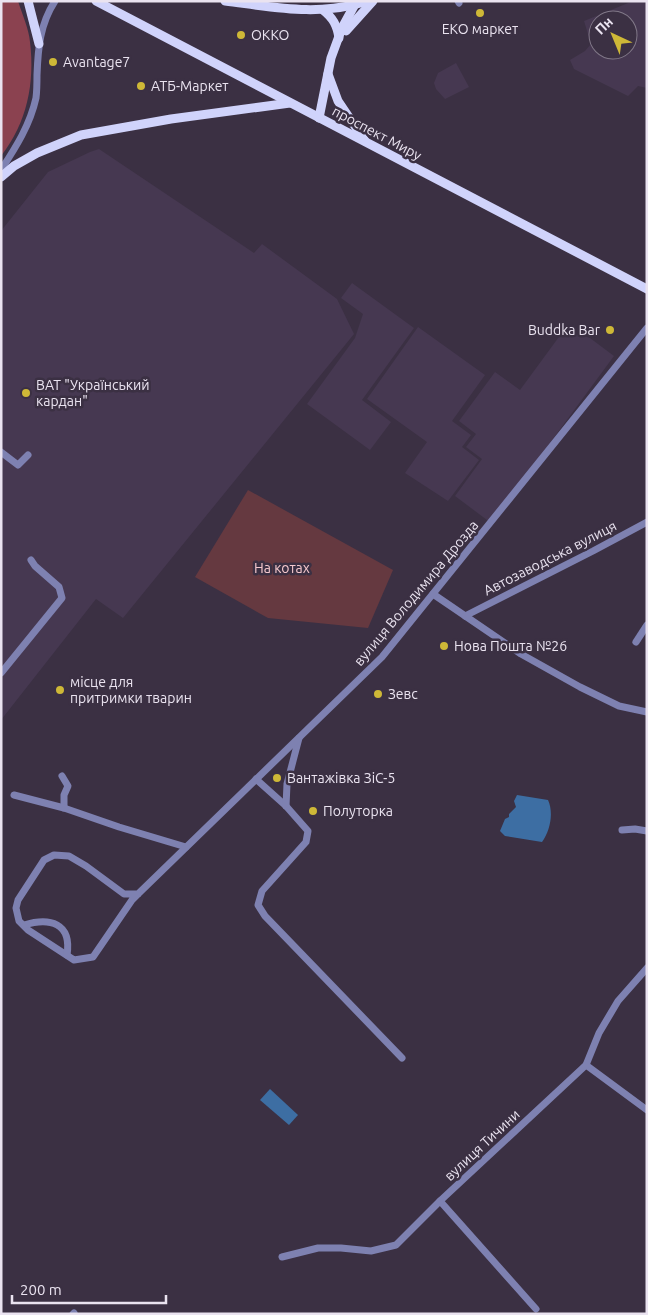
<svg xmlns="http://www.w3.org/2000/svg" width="648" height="1315" viewBox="0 0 648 1315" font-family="Ubuntu,sans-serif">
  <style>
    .built { fill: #463851; fill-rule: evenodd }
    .green { fill: #653940 }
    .forest { fill: #8b4250 }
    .water { fill: #3d6ea3 }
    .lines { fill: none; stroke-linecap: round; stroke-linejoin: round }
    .minor { stroke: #7e81b1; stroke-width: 7 }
    .major { stroke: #d0d3fb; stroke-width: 9 }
    .poi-dot { fill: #ceb837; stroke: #3b3043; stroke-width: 2 }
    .labels { text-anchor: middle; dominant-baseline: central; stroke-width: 5; stroke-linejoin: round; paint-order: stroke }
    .poi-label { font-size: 14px; fill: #eae3f0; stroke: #3b3043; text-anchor: start }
    .street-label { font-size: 14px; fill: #eae3f0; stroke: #3b3043 }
    .park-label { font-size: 14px; fill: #f5c8cd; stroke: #3b3043 }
  </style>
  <rect width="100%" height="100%" fill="#3b3043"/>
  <!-- built -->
  <g class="built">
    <path d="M633,1H647V88L638,86L628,96L574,69L570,60L585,51L591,44L584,21ZM598,20H628V50H598Z"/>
    <polygon points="456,63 469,87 445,99 436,89 434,83 438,73"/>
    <polygon points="99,149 254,253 262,244 337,299 354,334 123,618 96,599 1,720 1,231 48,172 90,152"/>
    <polygon points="352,283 414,328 362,400 391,422 370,450 307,404 355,338 363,314 341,298"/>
    <polygon points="418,327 485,375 452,421 471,435 462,447 479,460 448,501 405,473 427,442 367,399"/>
    <polygon points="564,330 590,338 614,356 491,523 455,496 482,459 466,447 476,434 459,421 495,372 520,390"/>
  </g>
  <!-- green -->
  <polygon class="green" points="248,490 393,570 368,628 268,618 195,577"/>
  <!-- forest -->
  <path class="forest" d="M1,1H18C22,14 29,29 30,42C35,83 27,123 1,156Z"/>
  <!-- water -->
  <g class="water">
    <path d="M517,795L548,800C554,813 550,831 542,842L505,836L500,831L505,819L509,817V814L516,807L514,801Z"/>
    <polygon points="270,1089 298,1115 289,1125 260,1100"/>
  </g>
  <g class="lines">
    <!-- minor -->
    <g class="minor">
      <polyline points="458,1 459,3"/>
      <path d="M1,170C16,147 30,125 36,98C37,90 37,82 37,75C38,48 40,24 55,1"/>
      <polyline points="1,452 18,465 28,455"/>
      <polyline points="433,594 521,654 580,687 619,706 647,712"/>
      <polyline points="465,616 593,551 647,522"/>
      <polyline points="636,642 647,625"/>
      <polyline points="1,673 62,598 59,587 35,566 31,560"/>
      <polyline points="62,776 68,786 64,795 64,808"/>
      <polyline points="256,779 286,806 308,831 306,842 262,891 258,905 265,916 402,1058"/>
      <polyline points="14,795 64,808 119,827 186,847"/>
      <polyline points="286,806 287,784 299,738"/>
      <polyline points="622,830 635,829 647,831"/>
      <polyline points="138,894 124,894 86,866 69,856 54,855 44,860 18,900 16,908 19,921 28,930 74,960 93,957 132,900 138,894 382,657 647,328"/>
      <path d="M24,925C50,917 72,923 67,955"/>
      <polyline points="586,1065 647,1110"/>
      <polyline points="440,1201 536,1309"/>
      <polyline points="282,1257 318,1248 341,1248 371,1251 396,1245 440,1201 586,1065 599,1033 618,1001 647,968"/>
      <polyline points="73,1314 74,1313"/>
    </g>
    <!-- major -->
    <g class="major">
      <polyline points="28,1 39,44"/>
      <polyline points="96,1 647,289"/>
      <path d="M225,1C273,7 320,17 367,1"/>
      <path d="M323,10C333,18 337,25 339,38"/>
      <polyline points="346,31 373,1"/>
      <polyline points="328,74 338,101 365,141"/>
      <polyline points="319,118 331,58 342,28 354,6"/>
      <polyline points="1,177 14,166 37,153 81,135 171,119 290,103"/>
    </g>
  </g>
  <!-- markers -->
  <g class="poi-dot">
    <circle cx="480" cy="13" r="5"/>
    <circle cx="241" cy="35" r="5"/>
    <circle cx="53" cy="62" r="5"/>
    <circle cx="141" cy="86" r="5"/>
    <circle cx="610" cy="330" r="5"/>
    <circle cx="26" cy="393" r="5"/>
    <circle cx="444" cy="646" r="5"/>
    <circle cx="60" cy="690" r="5"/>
    <circle cx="378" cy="694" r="5"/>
    <circle cx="277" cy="778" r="5"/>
    <circle cx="313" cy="811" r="5"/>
  </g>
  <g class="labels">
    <!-- poi labels -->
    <g class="poi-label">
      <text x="480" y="29" text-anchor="middle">ЕКО маркет</text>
      <text x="251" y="35">ОККО</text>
      <text x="63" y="62">Avantage7</text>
      <text x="151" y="86">АТБ-Маркет</text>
      <text x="600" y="330" text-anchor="end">Buddka Bar</text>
      <text x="36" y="385">ВАТ "Український<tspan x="36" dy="16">кардан"</tspan></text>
      <text x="454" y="646">Нова Пошта №26</text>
      <text x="70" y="682">місце для<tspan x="70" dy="16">притримки тварин</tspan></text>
      <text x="388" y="694">Зевс</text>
      <text x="287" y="778">Вантажівка ЗіС-5</text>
      <text x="323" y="811">Полуторка</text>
    </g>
    <!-- street labels -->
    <g class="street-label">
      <text transform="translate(377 133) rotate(28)">проспект Миру</text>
      <text transform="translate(550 558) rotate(-27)">Автозаводська вулиця</text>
      <text transform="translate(416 593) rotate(-50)">вулиця Володимира Дрозда</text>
      <text transform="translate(482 1145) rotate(-43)">вулиця Тичини</text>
    </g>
    <!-- park labels -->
    <g class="park-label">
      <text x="282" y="568">На котах</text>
    </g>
  </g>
  <!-- border -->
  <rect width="648" height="1315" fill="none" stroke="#eae3f0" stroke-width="5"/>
  <!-- north arrow -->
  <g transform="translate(613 35) rotate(316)"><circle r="24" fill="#3b3043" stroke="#817888"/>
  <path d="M0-4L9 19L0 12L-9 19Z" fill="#ceb837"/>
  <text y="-8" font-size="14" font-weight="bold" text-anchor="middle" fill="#eae3f0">Пн</text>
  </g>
  <!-- scale -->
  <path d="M12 1295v8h154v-8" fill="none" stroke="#eae3f0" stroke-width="2.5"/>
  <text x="20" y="1295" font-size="15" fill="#eae3f0" stroke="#3b3043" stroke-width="4" paint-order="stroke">200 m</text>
</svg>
